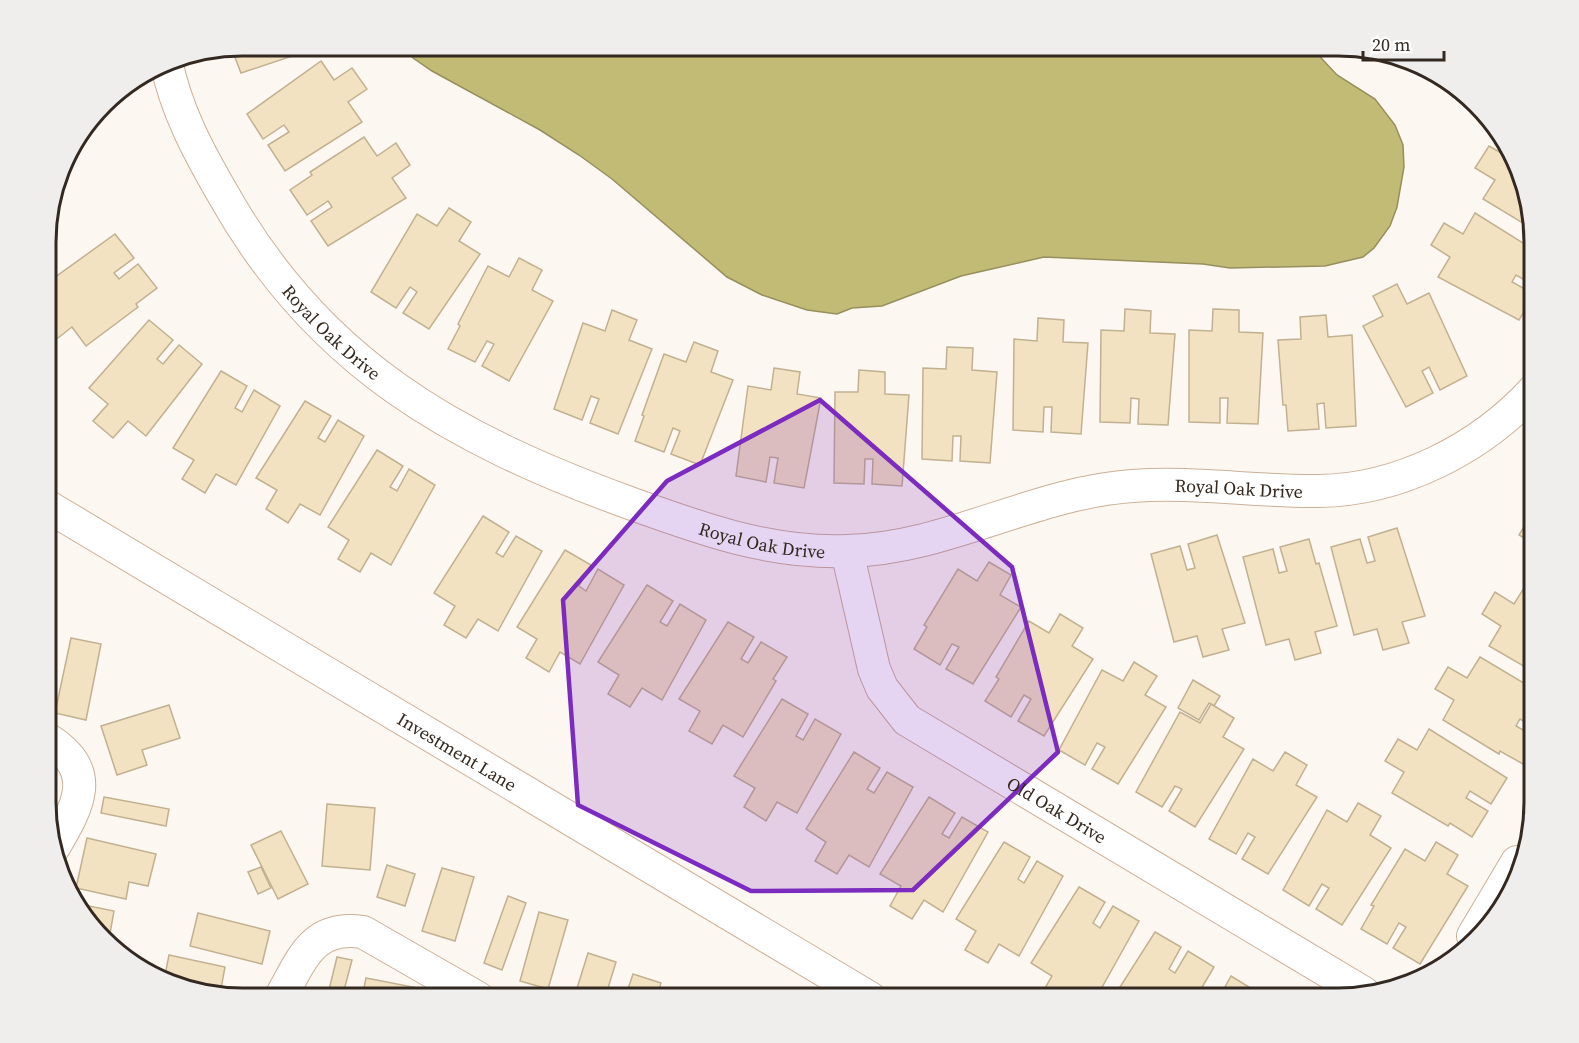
<svg xmlns="http://www.w3.org/2000/svg" width="1579" height="1043" viewBox="0 0 1579 1043" font-family="'Source Serif 4',serif">
  <style>
    .water { fill: #c1bb76; stroke: #978f5c; stroke-width: 1.5 }
    .building { fill: #f3e2c1; stroke: #c1b191; stroke-width: 1.5 }
    .lines { fill: none; stroke-linecap: round; stroke-linejoin: round }
    .minor-casing { stroke: #ccb097; stroke-width: 34 }
    .minor { stroke: #fff; stroke-width: 32 }
    .marked { fill: #7b2cbf; fill-opacity: 0.2; stroke: #7b2cbf; stroke-width: 4.5; stroke-linejoin: round }
    .labels { text-anchor: middle; dominant-baseline: central; stroke-width: 6; stroke-linejoin: round; paint-order: stroke }
    .street-label { font-size: 18px; fill: #342920; stroke: #fff }
    .rim { fill: none; stroke: #342920; stroke-width: 3 }
  </style>
  <rect width="100%" height="100%" fill="#fdf7f1"/>
  <!-- water -->
  <polygon class="water" points="402,45 1309,45 1337,75 1375,99 1395,125 1403,145 1404,167 1397,207 1390,226 1374,248 1363,257 1325,266 1230,268 1203,264 1044,257 961,276 882,306 852,308 837,314 807,310 762,295 727,277 612,179 579,155 540,130 432,71 413,58"/>
  <!-- building -->
  <g class="building">
    <polygon points="242,45 325,45 241,73 231,47"/>
    <polygon points="321,61 334,80 352,68 367,89 348,102 362,122 285,171 268,145 289,132 284,125 263,139 247,114"/>
    <polygon points="364,137 377,156 396,143 410,165 392,178 406,198 328,246 311,221 332,207 328,201 307,215 290,190 312,175 310,172"/>
    <polygon points="1489,146 1508,157 1510,153 1533,229 1483,199 1495,180 1475,168"/>
    <polygon points="449,208 471,222 459,241 480,254 429,329 403,313 417,292 410,287 396,308 371,292 417,214 437,226"/>
    <polygon points="1475,213 1534,250 1534,285 1516,275 1512,282 1534,294 1519,320 1438,277 1450,257 1431,245 1444,223 1463,234"/>
    <polygon points="115,234 134,258 114,273 119,279 138,264 157,288 136,304 138,307 86,346 72,327 54,341 47,331 47,314 56,307 47,295 47,283"/>
    <polygon points="519,258 542,270 532,290 553,301 509,381 482,366 494,344 487,341 475,362 448,349 460,326 458,324 488,266 509,277"/>
    <polygon points="1397,284 1407,304 1429,293 1467,376 1440,390 1429,367 1422,371 1433,393 1406,407 1363,326 1383,316 1373,296"/>
    <polygon points="1125,309 1151,311 1150,333 1175,334 1168,425 1138,424 1139,399 1131,398 1130,423 1100,422 1101,330 1124,331"/>
    <polygon points="1213,309 1239,310 1239,332 1263,333 1258,424 1227,423 1228,398 1220,398 1220,423 1189,422 1189,330 1212,331"/>
    <polygon points="612,310 637,320 629,340 652,349 618,434 590,423 599,399 591,396 582,420 554,409 583,323 605,331"/>
    <polygon points="1326,315 1328,337 1352,335 1356,426 1326,428 1324,403 1317,404 1319,429 1288,431 1286,405 1283,405 1278,340 1301,339 1300,317"/>
    <polygon points="1038,318 1064,320 1063,342 1088,343 1081,434 1051,432 1052,407 1044,407 1043,432 1013,430 1014,339 1037,341"/>
    <polygon points="149,320 173,340 157,359 163,364 179,345 202,364 146,436 128,421 113,438 93,421 108,404 89,388"/>
    <polygon points="694,342 718,351 711,372 733,380 700,465 671,454 680,431 673,428 664,452 635,441 644,416 642,415 664,354 686,362"/>
    <polygon points="947,347 973,348 972,370 997,372 990,463 960,461 961,436 953,436 952,461 922,459 923,368 946,369"/>
    <polygon points="774,368 800,372 797,394 821,398 804,488 774,483 778,458 770,457 766,482 736,476 748,386 771,390"/>
    <polygon points="859,370 885,372 885,394 909,395 902,486 872,484 873,459 865,459 864,484 834,483 835,392 858,392"/>
    <polygon points="221,371 247,386 235,408 242,412 254,390 280,406 236,485 216,474 205,493 182,479 194,460 173,448"/>
    <polygon points="305,401 331,416 318,438 325,442 338,420 364,436 320,515 300,504 288,523 266,509 277,490 256,478"/>
    <polygon points="377,450 403,466 390,487 397,491 409,469 435,485 391,565 371,553 360,572 338,559 349,540 328,527"/>
    <polygon points="1532,513 1534,514 1534,544 1519,535"/>
    <polygon points="483,516 509,532 496,553 503,557 516,536 542,551 498,631 478,619 466,638 444,625 455,606 434,593"/>
    <polygon points="1397,528 1425,616 1402,622 1409,643 1383,650 1377,629 1354,635 1331,547 1360,539 1367,563 1375,561 1368,537"/>
    <polygon points="1217,535 1245,623 1222,629 1229,650 1203,657 1197,636 1174,642 1151,554 1180,546 1187,570 1195,568 1188,544"/>
    <polygon points="1309,539 1316,564 1319,563 1337,626 1315,632 1321,653 1295,660 1289,639 1266,645 1243,557 1273,549 1279,573 1287,571 1280,547"/>
    <polygon points="565,550 591,565 579,586 586,591 598,569 624,585 580,664 560,652 549,672 526,658 537,639 517,627"/>
    <polygon points="989,562 1011,575 1000,595 1021,607 973,684 946,669 959,647 952,644 940,665 914,649 927,627 924,625 958,569 977,581"/>
    <polygon points="1527,583 1534,587 1534,672 1489,646 1501,626 1482,614 1495,592 1514,604"/>
    <polygon points="647,585 673,601 660,622 667,626 680,604 706,620 662,700 642,688 630,707 608,694 619,675 598,662"/>
    <polygon points="1060,614 1083,628 1072,646 1093,659 1044,736 1018,721 1031,699 1024,695 1011,717 985,701 999,679 996,677 1029,621 1049,633"/>
    <polygon points="47,620 53,621 47,655"/>
    <polygon points="728,622 754,637 741,659 748,663 761,642 787,657 773,679 776,681 743,737 723,725 712,744 689,731 700,711 679,699"/>
    <polygon points="71,638 101,644 86,720 55,713"/>
    <polygon points="1480,657 1534,689 1534,727 1520,719 1516,726 1534,736 1534,746 1523,764 1500,751 1499,754 1443,720 1454,700 1435,689 1448,667 1467,678"/>
    <polygon points="1134,662 1157,676 1145,695 1166,707 1118,784 1092,769 1105,747 1097,743 1085,765 1059,750 1102,670 1123,681"/>
    <polygon points="1193,680 1220,696 1214,706 1209,703 1199,720 1178,708"/>
    <polygon points="782,699 808,714 796,736 803,740 815,719 841,734 797,813 777,802 766,821 744,807 755,788 734,776"/>
    <polygon points="1211,704 1234,718 1223,737 1244,749 1195,827 1169,811 1182,789 1175,786 1162,807 1136,792 1180,712 1200,723"/>
    <polygon points="169,705 180,738 142,750 147,765 117,775 101,726"/>
    <polygon points="1429,729 1507,778 1491,804 1470,791 1466,798 1488,811 1472,837 1450,823 1448,826 1392,793 1404,772 1385,761 1398,739 1417,750"/>
    <polygon points="854,752 880,768 867,789 874,793 887,772 913,787 869,867 849,855 837,874 815,861 826,842 806,829"/>
    <polygon points="1285,752 1307,765 1296,785 1317,797 1268,874 1242,859 1255,837 1248,833 1236,854 1209,839 1253,759 1273,771"/>
    <polygon points="104,797 169,809 166,826 101,813"/>
    <polygon points="929,797 955,813 942,834 949,838 962,817 988,832 943,912 924,900 912,919 890,906 901,886 880,874"/>
    <polygon points="1358,803 1381,816 1370,835 1391,848 1342,925 1316,909 1329,888 1322,884 1309,906 1283,890 1327,810 1347,822"/>
    <polygon points="327,804 375,808 370,870 322,866"/>
    <polygon points="281,831 308,884 278,899 251,845"/>
    <polygon points="87,838 156,854 148,886 129,882 126,899 76,888"/>
    <polygon points="1004,842 1030,857 1018,879 1024,883 1037,861 1063,876 1019,956 999,944 988,963 965,950 976,931 956,919"/>
    <polygon points="1436,842 1458,855 1447,874 1468,886 1420,964 1393,948 1406,927 1399,923 1387,944 1361,929 1374,906 1371,905 1405,849 1425,861"/>
    <polygon points="387,865 415,874 405,906 377,897"/>
    <polygon points="261,867 271,888 258,894 248,872"/>
    <polygon points="442,868 474,877 455,941 422,931"/>
    <polygon points="1079,887 1105,902 1093,923 1100,928 1113,906 1139,921 1096,998 1088,998 1074,990 1070,998 1045,998 1041,995 1052,976 1031,963"/>
    <polygon points="508,896 526,903 502,970 484,963"/>
    <polygon points="74,903 114,911 109,939"/>
    <polygon points="539,912 568,920 548,989 520,981"/>
    <polygon points="198,913 270,931 262,964 190,946"/>
    <polygon points="1155,932 1181,947 1169,969 1175,973 1188,951 1214,967 1201,989 1203,991 1199,998 1113,998"/>
    <polygon points="588,953 616,962 605,998 574,998"/>
    <polygon points="169,955 225,967 220,994 179,988 164,980"/>
    <polygon points="337,957 352,960 342,998 327,998"/>
    <polygon points="633,974 661,983 656,998 625,998"/>
    <polygon points="1231,976 1257,992 1254,998 1219,998"/>
    <polygon points="366,978 418,988 416,998 362,998"/>
  </g>
  <g class="lines">
    <defs>
      <g id="minor">
        <path id="s1" d="M166,61C176,110 198,151 223,194C317,362 451,438 627,502C699,528 769,554 847,551C946,549 1033,493 1132,486C1194,481 1256,492 1319,491C1399,490 1480,449 1534,390"/>
        <path id="s2" d="M47,506L870,998"/>
        <path id="s3" d="M847,551L874,669L882,688L907,720L1364,993"/>
        <path d="M47,739C99,771 78,806 54,847"/>
        <polyline points="1473,936 1517,862"/>
        <path d="M280,998C302,960 312,924 363,932L478,998"/>
      </g>
    </defs>
    <!-- minor casing -->
    <use href="#minor" class="minor-casing"/>
    <!-- minor -->
    <use href="#minor" class="minor"/>
  </g>
  <!-- marked area -->
  <path class="marked" d="M820,400L1012,567L1058,752L913,890L751,891L578,805L563,600L667,481Z"/>
  <g class="labels">
    <!-- street labels -->
    <g class="street-label">
      <text stroke="none"><textPath href="#s1" startOffset="322">Royal Oak Drive</textPath></text>
      <text stroke="none"><textPath href="#s1" startOffset="1293">Royal Oak Drive</textPath></text>
      <text stroke="none"><textPath href="#s1" startOffset="807">Royal Oak Drive</textPath></text>
      <text stroke="none"><textPath href="#s2" startOffset="478">Investment Lane</textPath></text>
      <text stroke="none"><textPath href="#s3" startOffset="357">Old Oak Drive</textPath></text>
    </g>
  </g>
  <!-- crop -->
  <path d="M0 0H1579V1043H0ZM242 56H1338A186 186 0 0 1 1524 242V802A186 186 0 0 1 1338 988H242A186 186 0 0 1 56 802V242A186 186 0 0 1 242 56Z" fill="#efeeed" fill-rule="evenodd"/>
  <path class="rim" d="M242 56H1338A186 186 0 0 1 1524 242V802A186 186 0 0 1 1338 988H242A186 186 0 0 1 56 802V242A186 186 0 0 1 242 56Z"/>
  <!-- scale -->
  <path d="M1363 51v9h81v-9" fill="none" stroke="#342920" stroke-width="3"/>
  <text x="1372" y="51" font-size="18" fill="#342920" stroke="#ffffff" stroke-width="4.5" paint-order="stroke">20 m</text>
</svg>
